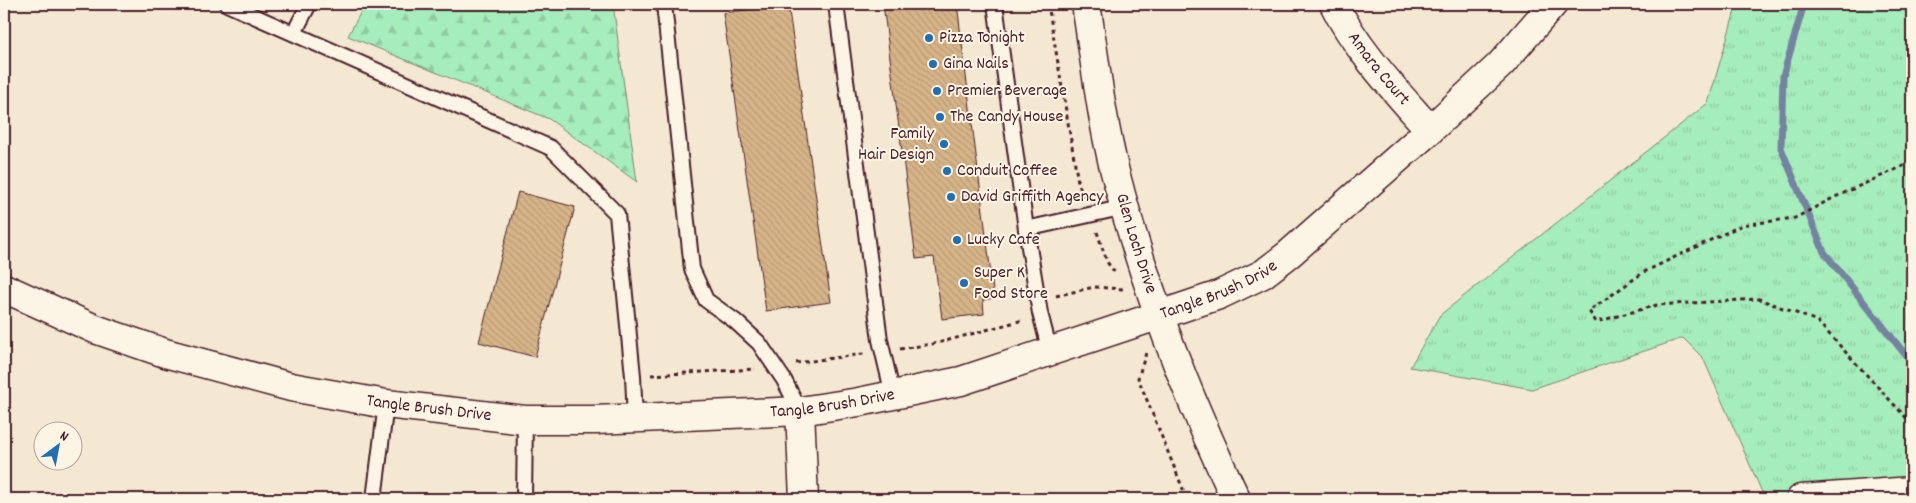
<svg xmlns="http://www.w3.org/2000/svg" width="1916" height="503" viewBox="0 0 1916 503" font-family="Dekko,sans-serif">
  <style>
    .grass { fill: url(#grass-tufts); stroke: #788673 }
    .forest { fill: url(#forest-firs); stroke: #788673 }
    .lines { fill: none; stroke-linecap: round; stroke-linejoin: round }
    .stream { stroke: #7583a1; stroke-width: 7 }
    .building { fill: url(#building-back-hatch); stroke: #4a1f2b }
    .lane-casing { stroke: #4a1f2b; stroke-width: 18 }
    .street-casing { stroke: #4a1f2b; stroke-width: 31 }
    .secondary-casing { stroke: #4a1f2b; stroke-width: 31 }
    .path { stroke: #4a1f2b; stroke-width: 3; stroke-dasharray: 4 4; stroke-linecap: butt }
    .lane { stroke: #fcf5e5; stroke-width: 14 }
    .street { stroke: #fcf5e5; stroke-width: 28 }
    .secondary { stroke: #fcf5e5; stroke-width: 28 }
    .poi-dot { fill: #1f6fb2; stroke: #fcf5e5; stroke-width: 2 }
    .labels { text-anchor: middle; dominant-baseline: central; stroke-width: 4; stroke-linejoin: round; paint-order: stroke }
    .poi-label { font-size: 18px; fill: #4a1f2b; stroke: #fcf5e5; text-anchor: start }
    .street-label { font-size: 18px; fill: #4a1f2b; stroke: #fcf5e5 }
  </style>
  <defs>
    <pattern id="grass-tufts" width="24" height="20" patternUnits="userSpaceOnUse" patternTransform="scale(1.25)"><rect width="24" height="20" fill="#a5edbb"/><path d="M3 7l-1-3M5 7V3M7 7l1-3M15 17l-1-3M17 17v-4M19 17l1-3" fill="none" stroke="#90cba1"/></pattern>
    <pattern id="forest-firs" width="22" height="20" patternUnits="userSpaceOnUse" patternTransform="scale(1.25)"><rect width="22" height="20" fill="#a5edbb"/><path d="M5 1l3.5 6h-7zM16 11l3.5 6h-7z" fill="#90cba1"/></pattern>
    <pattern id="building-back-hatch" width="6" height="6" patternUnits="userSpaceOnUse" patternTransform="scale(1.25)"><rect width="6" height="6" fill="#d6b488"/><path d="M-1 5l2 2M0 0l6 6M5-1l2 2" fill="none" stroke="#b99a76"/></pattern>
  </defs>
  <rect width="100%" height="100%" fill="#f4e8d2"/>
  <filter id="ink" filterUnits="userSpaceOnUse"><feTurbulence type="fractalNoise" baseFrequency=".02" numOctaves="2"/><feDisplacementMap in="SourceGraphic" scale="10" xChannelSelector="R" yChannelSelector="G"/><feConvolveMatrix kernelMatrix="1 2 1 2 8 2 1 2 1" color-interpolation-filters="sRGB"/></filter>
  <g filter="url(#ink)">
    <!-- grass -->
    <polygon class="grass" points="1737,4 1912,4 1912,499 1765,499 1703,358 1683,338 1532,389 1410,367 1440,315 1708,103"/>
    <!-- forest -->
    <polygon class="forest" points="365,4 613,4 637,182 549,119 348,36"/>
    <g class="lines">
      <!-- stream -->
      <polyline class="stream" points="1804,4 1783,76 1781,148 1824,252 1904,353 1912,360"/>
    </g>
    <!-- building -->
    <g class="building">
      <polygon points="788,4 831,302 766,311 723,13"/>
      <polygon points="883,4 957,4 994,298 983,300 984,314 942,319 934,257 916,259"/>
      <polygon points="518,192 575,207 535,357 479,342"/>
    </g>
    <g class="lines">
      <defs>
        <g id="lane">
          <polyline points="227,4 551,148 617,214 633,376 635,419"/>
          <polyline points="664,4 692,269 706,300 735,321 759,343 784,380 800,411"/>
          <polyline points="836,4 880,340 893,395"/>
          <polyline points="995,4 1026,229 1125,207"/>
          <polyline points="294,33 309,4"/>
          <polyline points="1026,229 1040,313 1050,352"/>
          <polyline points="374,499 386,404"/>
          <polyline points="524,499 525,420"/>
        </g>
        <g id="street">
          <path id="s1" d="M1334,4C1357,51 1396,91 1430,130"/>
          <path id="s2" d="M1160,315L1219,295L1263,274L1289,254L1430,130L1501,64L1553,4"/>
          <polyline points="800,411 804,499"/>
          <polyline points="1801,499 1912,491"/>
        </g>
        <g id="secondary">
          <path id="s3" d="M1086,4C1095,60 1101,117 1115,172C1144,285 1186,394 1236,499"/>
          <path id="s4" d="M4,288L95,329L165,353L291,387L386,404L525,420H595L800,411L859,402L961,381L1160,315"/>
        </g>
      </defs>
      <!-- lane casing -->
      <use href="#lane" class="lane-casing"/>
      <!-- street casing -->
      <use href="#street" class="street-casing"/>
      <!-- secondary casing -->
      <use href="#secondary" class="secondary-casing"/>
      <!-- path -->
      <g class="path">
        <polyline points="1048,4 1078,182 1084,198"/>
        <polyline points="1912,162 1833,198 1795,218 1742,225 1644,272 1589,311 1596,322 1657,305 1759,299 1817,321 1912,424"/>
        <polyline points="1097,232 1107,262 1116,274"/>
        <polyline points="1056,296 1094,287 1123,289"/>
        <polyline points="900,349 938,343 1023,320"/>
        <polyline points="1146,353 1138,378 1187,499"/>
        <polyline points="796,363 864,354"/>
        <polyline points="651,375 755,369"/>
      </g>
      <!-- lane -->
      <use href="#lane" class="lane"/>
      <!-- street -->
      <use href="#street" class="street"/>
      <!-- secondary -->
      <use href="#secondary" class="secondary"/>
    </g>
  </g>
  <!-- markers -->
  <g class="poi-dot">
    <circle cx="929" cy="38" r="5"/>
    <circle cx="933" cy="64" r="5"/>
    <circle cx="937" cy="91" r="5"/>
    <circle cx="940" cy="117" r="5"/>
    <circle cx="944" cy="144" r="5"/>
    <circle cx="947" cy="171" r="5"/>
    <circle cx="951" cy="197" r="5"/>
    <circle cx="957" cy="240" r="5"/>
    <circle cx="964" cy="283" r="5"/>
  </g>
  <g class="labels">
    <!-- poi labels -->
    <g class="poi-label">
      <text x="939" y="38">Pizza Tonight</text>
      <text x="943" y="64">Gina Nails</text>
      <text x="947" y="91">Premier Beverage</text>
      <text x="950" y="117">The Candy House</text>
      <text x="934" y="134" text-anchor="end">Family<tspan x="934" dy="21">Hair Design</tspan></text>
      <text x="957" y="171">Conduit Coffee</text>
      <text x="961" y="197">David Griffith Agency</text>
      <text x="967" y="240">Lucky Cafe</text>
      <text x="974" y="273">Super K<tspan x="974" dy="21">Food Store</tspan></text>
    </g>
    <!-- street labels -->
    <g class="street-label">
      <text stroke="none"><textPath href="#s1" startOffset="79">Amara Court</textPath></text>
      <text stroke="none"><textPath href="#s3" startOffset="245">Glen Loch Drive</textPath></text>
      <text stroke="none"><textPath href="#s2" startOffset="64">Tangle Brush Drive</textPath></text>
      <text stroke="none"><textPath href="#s4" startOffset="849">Tangle Brush Drive</textPath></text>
      <text stroke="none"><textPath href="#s4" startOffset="444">Tangle Brush Drive</textPath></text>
    </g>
  </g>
  <!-- margin -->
  <rect width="1916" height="503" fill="none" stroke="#fcf5e5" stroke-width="20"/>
  <rect x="10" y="10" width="1896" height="483" fill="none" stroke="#4a1f2b" stroke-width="2" filter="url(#ink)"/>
  <!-- north arrow -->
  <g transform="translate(58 446) rotate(32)"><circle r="24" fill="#fcf5e5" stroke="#b59f9b"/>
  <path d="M0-4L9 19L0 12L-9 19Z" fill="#1f6fb2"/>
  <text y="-8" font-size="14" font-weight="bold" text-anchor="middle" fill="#4a1f2b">N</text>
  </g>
</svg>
